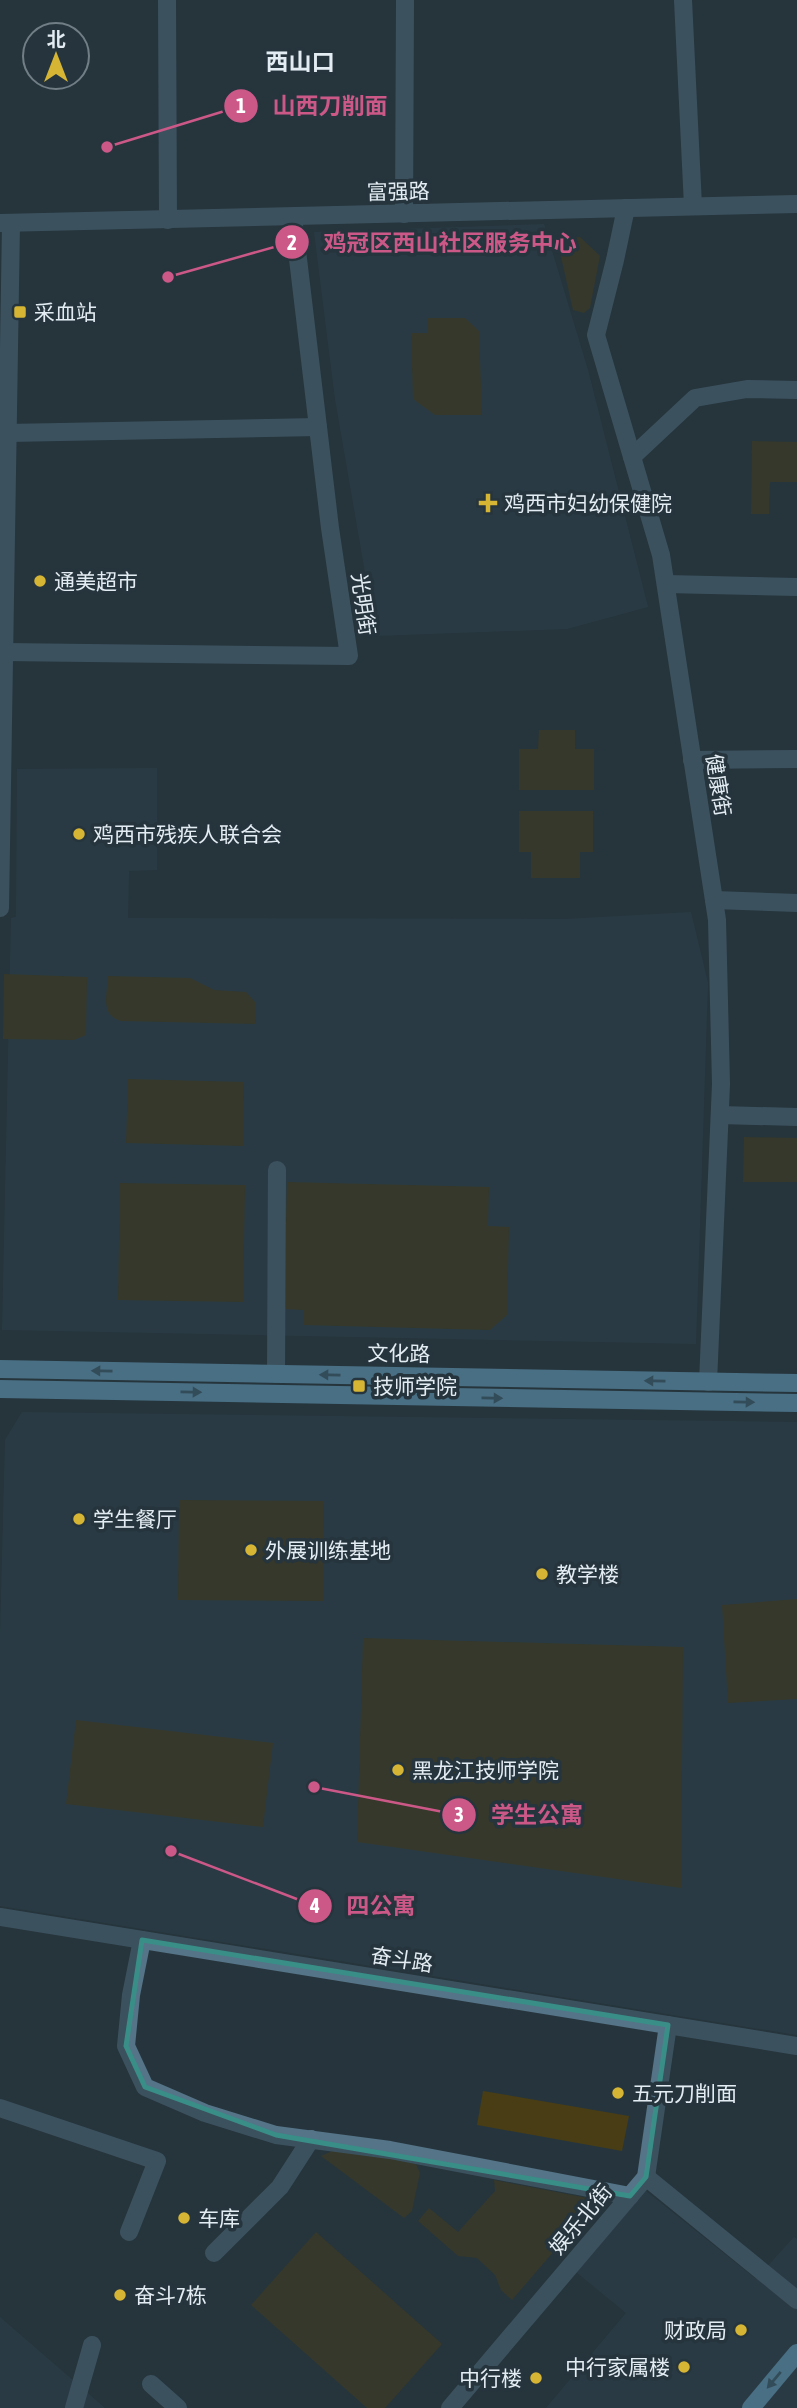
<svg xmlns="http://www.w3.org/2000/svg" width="797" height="2408" viewBox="0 0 797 2408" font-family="'Asap Condensed','Noto Sans SC',sans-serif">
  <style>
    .built { fill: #2e424e }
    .green { fill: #483d15 }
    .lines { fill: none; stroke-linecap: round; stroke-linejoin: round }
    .minor { stroke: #557487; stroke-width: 18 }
    .major { stroke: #72b5da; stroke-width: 18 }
    .oneway { fill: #44687c }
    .marked { fill: none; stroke: #398e88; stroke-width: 5; stroke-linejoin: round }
    .poi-dot { fill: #d6b534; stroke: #26353d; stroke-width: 2.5 }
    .labels { text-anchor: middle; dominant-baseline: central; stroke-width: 7; stroke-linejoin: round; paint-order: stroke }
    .street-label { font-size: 21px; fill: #e3ecf2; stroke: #26353d }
    .poi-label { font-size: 21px; fill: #e3ecf2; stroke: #26353d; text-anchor: start }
    .neighbourhood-label { font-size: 23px; font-weight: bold; fill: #e3ecf2; stroke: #26353d }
    .leader { fill: none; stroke: #cc5888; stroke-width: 2.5 }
    .callout-dot { fill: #cc5888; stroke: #26353d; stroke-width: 2.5 }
    .mark-label { font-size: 21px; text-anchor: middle; font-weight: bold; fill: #fff }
    .callout-label { font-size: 23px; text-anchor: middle; font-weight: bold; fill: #cc5888; stroke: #26353d; stroke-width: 7; stroke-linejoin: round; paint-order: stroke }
  </style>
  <rect width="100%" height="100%" fill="#26353d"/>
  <!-- built -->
  <g class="built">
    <polygon points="544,224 588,370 648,607 567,629 376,636 335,399 314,232"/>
    <polygon points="157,768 157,870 129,871 128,918 565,919 691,912 708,983 696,1344 2,1330 11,918 16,917 17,769"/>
    <polygon points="22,1412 797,1422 797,2035 0,1906 0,1635 5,1440"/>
    <polygon points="646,2191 756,2279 794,2237 797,2239 797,2408 546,2408 626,2313 576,2272"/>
    <polygon points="0,2317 105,2408 0,2408"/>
  </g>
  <!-- green -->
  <g class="green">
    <polygon points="580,237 600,256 590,308 584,313 573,310 557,239"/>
    <polygon points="427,318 465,318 479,331 482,415 435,415 413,399 411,333 427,333"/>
    <polygon points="752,441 797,442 797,482 770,482 769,514 751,514"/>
    <polygon points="539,730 575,730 575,749 594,749 594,790 519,790 519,749 538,749"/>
    <polygon points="519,811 593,811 593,852 580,852 580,878 531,878 531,852 519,852"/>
    <polygon points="4,974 87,977 86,1035 74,1040 3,1039"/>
    <path d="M108,976L190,978L214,990L246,992L255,1002L256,1024L121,1021C100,1015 107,995 108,976Z"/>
    <polygon points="128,1079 244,1082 243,1146 126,1143"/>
    <polygon points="744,1137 797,1138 797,1182 743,1182"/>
    <polygon points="287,1182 489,1187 488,1226 509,1227 507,1315 490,1330 303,1325 303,1310 284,1309"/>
    <polygon points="120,1183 245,1185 243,1302 118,1300"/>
    <polygon points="179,1500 324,1501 323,1601 178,1600"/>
    <polygon points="797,1599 797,1699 728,1703 722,1605"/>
    <polygon points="363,1638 683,1647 681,1888 357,1842"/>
    <polygon points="76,1720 273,1743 263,1827 66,1804"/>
    <polygon points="483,2091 629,2116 622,2151 477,2125"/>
    <polygon points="339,2148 416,2164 420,2173 412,2211 404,2218 321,2156"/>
    <polygon points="494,2180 598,2200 512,2300 501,2290 495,2275 477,2258 458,2256 418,2221 429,2208 458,2232 495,2191"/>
    <polygon points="316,2232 442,2344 385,2408 367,2408 251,2305"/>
  </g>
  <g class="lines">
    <!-- minor -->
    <g class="minor">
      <polyline points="167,0 168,220"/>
      <polyline points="683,0 693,206"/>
      <polyline points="626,208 615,260 596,335 661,555 717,920 721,1084 708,1382"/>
      <polyline points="404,214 405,0"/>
      <polyline points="0,223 797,204"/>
      <polyline points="8,433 318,427"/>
      <polyline points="632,457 695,398 747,389 797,390"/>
      <polyline points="666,584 797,587"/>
      <polyline points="4,652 349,656 330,528 293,217"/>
      <polyline points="692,760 797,759"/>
      <polyline points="714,900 797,903"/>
      <polyline points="0,908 11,223"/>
      <polyline points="720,1115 797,1117"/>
      <polyline points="276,1374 277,1170"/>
      <polyline points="0,1917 797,2046"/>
      <polyline points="142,1940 131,1995 126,2046 145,2087 205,2113 276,2135 390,2150 630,2196"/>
      <polyline points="0,2108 157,2161 129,2232"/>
      <polyline points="646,2177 797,2300"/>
      <polyline points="214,2253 280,2187 311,2139"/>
      <polyline points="151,2384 178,2408"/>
      <polyline points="74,2408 92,2345"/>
      <polyline points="450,2408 646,2177 668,2025"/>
    </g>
    <!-- major -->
    <g class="major">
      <polyline points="0,1369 797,1383"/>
      <polyline points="0,1389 797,1403"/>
      <polyline points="751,2408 797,2353"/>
    </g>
  </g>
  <!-- one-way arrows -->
  <defs><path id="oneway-solid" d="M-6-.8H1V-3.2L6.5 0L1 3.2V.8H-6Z" transform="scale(1.75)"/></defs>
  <g class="oneway">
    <use href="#oneway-solid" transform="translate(102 1371) rotate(-179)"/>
    <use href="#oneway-solid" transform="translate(330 1375) rotate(-179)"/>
    <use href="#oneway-solid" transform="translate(655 1381) rotate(-179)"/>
    <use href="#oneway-solid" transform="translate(191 1392) rotate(1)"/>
    <use href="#oneway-solid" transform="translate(492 1398) rotate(1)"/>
    <use href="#oneway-solid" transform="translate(744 1402) rotate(1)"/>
    <use href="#oneway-solid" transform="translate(774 2380) rotate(130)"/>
  </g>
  <!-- marked area -->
  <path d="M0 0H797V2408H0ZM142,1940L668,2025L646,2177L630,2196L276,2135L145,2087L126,2046Z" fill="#26353d" fill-opacity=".55" fill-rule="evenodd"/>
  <path class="marked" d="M142,1940L668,2025L646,2177L630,2196L276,2135L145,2087L126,2046Z"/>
  <!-- markers -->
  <g class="poi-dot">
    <rect x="13" y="305" width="14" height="14" rx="3.5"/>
    <path d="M484.5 492.5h7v7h7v7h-7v7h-7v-7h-7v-7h7z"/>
    <circle cx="40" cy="581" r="7"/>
    <circle cx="79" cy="834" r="7"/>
    <rect x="352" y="1379" width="14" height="14" rx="3.5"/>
    <circle cx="79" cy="1519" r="7"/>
    <circle cx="251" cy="1550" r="7"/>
    <circle cx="542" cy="1574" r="7"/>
    <circle cx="398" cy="1770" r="7"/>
    <circle cx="618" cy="2093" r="7"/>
    <circle cx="184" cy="2218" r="7"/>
    <circle cx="120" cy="2295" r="7"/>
    <circle cx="741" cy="2330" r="7"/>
    <circle cx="684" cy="2367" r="7"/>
    <circle cx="536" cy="2378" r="7"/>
  </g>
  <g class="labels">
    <!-- street labels -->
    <g class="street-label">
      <text transform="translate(398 191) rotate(-1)">富强路</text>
      <text transform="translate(364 604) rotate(82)">光明街</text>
      <text transform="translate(719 785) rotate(81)">健康街</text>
      <text transform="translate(399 1353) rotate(1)">文化路</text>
      <text transform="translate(402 1959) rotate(9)">奋斗路</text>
      <text transform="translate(580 2219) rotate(-50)">娱乐北街</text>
    </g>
    <!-- poi labels -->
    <g class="poi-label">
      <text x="34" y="312">采血站</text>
      <text x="504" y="503">鸡西市妇幼保健院</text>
      <text x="54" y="581">通美超市</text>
      <text x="93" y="834">鸡西市残疾人联合会</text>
      <text x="373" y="1386">技师学院</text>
      <text x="93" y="1519">学生餐厅</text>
      <text x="265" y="1550">外展训练基地</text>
      <text x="556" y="1574">教学楼</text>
      <text x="412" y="1770">黑龙江技师学院</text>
      <text x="632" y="2093">五元刀削面</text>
      <text x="198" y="2218">车库</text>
      <text x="134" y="2295">奋斗7栋</text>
      <text x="727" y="2330" text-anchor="end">财政局</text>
      <text x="670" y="2367" text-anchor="end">中行家属楼</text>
      <text x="522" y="2378" text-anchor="end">中行楼</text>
    </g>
    <!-- neighbourhood labels -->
    <g class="neighbourhood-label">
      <text x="300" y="62">西山口</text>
    </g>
  </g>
  <!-- callouts -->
  <path class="leader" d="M107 147L241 106M168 277L292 242M314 1787L459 1815M171 1851L315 1906"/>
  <g class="callout-dot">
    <circle cx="107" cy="147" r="7"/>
    <circle cx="168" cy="277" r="7"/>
    <circle cx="314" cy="1787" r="7"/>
    <circle cx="171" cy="1851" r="7"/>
    <circle cx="241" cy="106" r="18"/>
    <circle cx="292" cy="242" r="18"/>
    <circle cx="459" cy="1815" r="18"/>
    <circle cx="315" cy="1906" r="18"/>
  </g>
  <g class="mark-label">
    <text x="241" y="113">1</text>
    <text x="292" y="250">2</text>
    <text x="459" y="1822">3</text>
    <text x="315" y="1913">4</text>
  </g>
  <g class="callout-label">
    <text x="330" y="114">山西刀削面</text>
    <text x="450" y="251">鸡冠区西山社区服务中心</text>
    <text x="537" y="1823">学生公寓</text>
    <text x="381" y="1914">四公寓</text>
  </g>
  <!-- north arrow -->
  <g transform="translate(56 56)"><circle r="33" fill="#26353d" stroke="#727e85" stroke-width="2"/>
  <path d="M0-5L12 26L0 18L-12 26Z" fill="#d6b534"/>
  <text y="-10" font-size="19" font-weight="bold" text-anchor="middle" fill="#e3ecf2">北</text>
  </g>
</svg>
